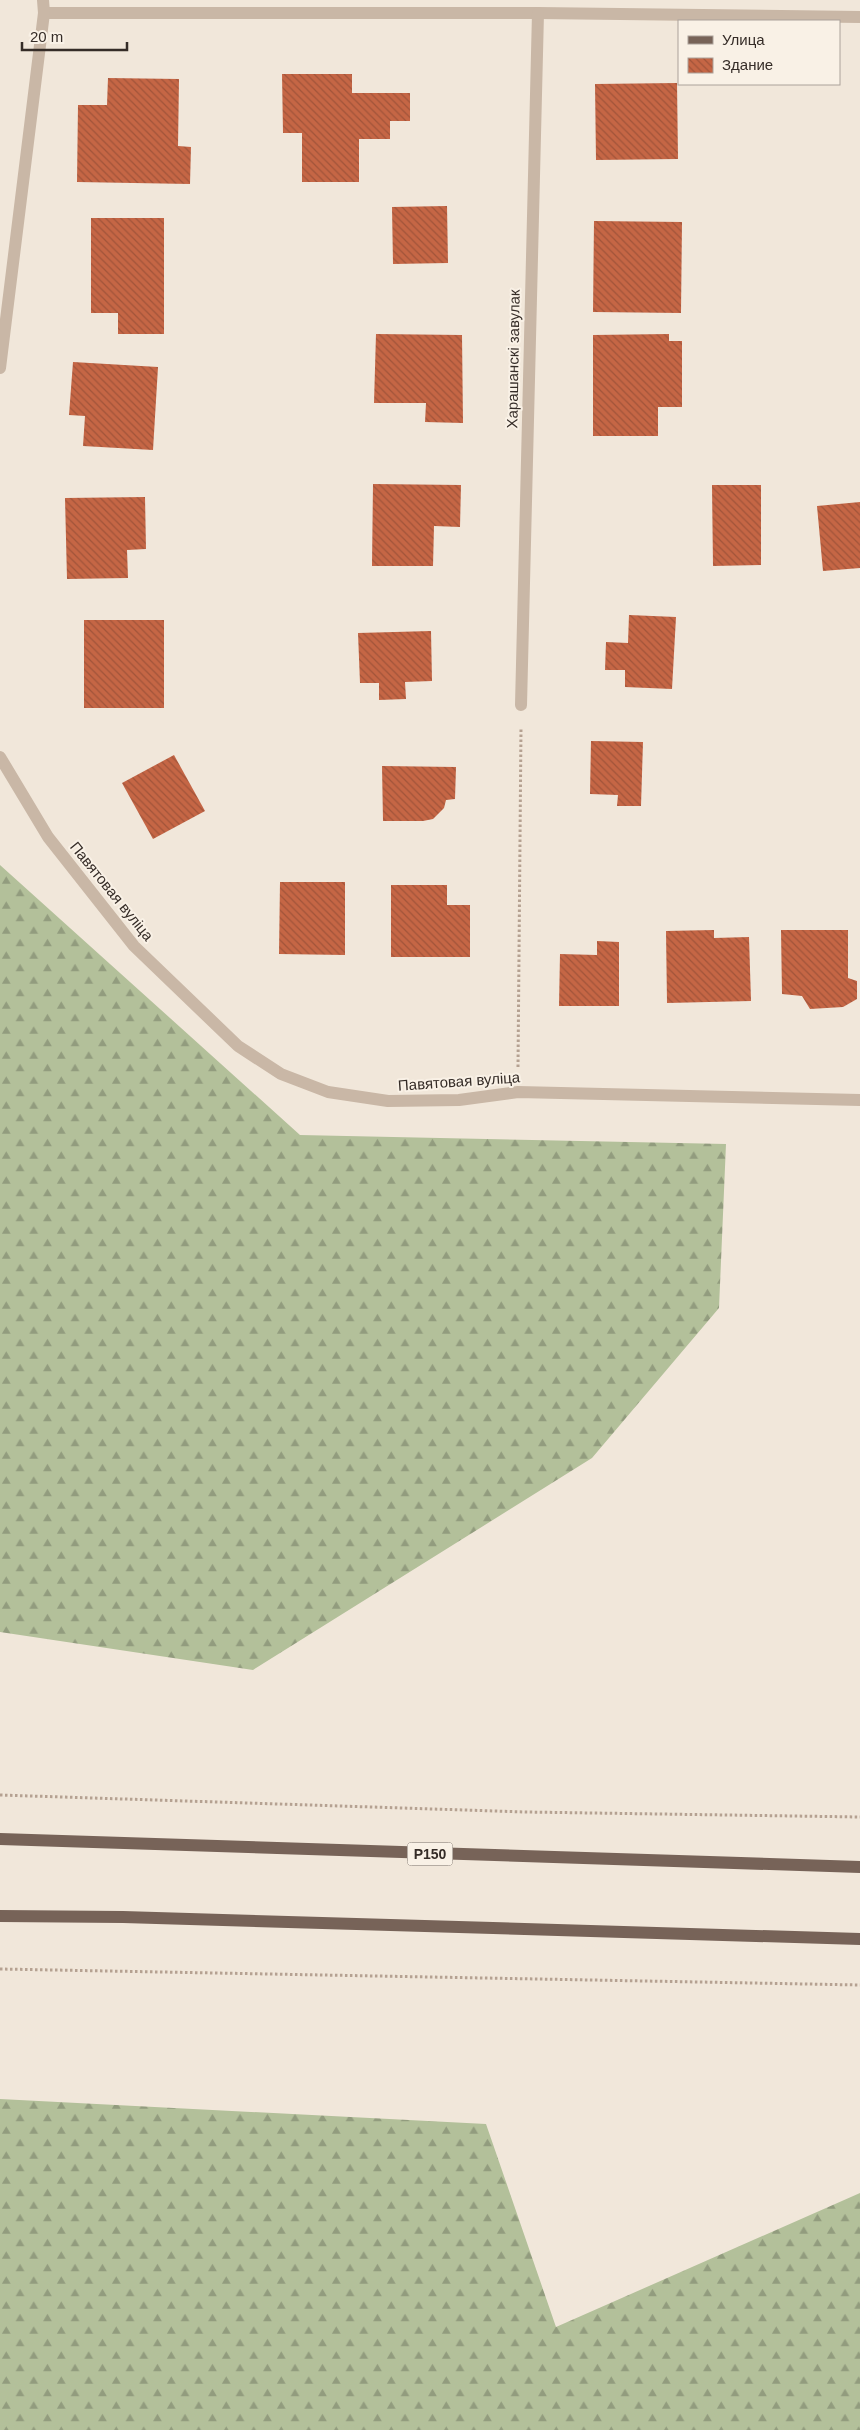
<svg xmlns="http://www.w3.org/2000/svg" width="860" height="2430" viewBox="0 0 860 2430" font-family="Helvetica,sans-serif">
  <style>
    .forest { fill: url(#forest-firs) }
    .building { fill: url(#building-back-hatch) }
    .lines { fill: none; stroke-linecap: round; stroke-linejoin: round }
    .path { stroke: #b5a191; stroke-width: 3; stroke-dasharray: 2.5 2.5; stroke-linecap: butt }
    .minor { stroke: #c9b7a6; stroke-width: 12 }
    .major { stroke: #776358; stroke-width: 12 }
    .labels { text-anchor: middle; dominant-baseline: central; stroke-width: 4; stroke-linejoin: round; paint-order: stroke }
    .shield { fill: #f9f1e6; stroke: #706760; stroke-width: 1 }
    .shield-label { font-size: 14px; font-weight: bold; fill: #352c27 }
    .street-label { font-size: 15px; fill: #352c27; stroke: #f9f1e6 }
  </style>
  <defs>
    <pattern id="forest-firs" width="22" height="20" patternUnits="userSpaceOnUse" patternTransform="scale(1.25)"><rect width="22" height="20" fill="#b3c09a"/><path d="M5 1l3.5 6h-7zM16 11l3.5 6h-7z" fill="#929c7e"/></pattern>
    <pattern id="building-back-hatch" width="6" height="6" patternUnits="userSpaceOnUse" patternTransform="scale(1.25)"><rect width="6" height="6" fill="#c56645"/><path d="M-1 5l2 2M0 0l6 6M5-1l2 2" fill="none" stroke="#a1543a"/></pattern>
  </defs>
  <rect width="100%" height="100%" fill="#f1e7da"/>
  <!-- forest -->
  <g class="forest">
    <polygon points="0,865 300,1135 726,1144 719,1308 592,1458 253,1670 0,1632"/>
    <polygon points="0,2099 486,2124 556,2327 860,2193 860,2430 0,2430"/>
  </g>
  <!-- building -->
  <g class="building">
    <polygon points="282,74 352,74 352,93 410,93 410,121 390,121 390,139 359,139 359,182 302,182 302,133 283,133"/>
    <polygon points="108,78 179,79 178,146 191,147 190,184 77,182 78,105 107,105"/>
    <polygon points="677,83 678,159 596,160 595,84"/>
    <polygon points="447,206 448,263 393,264 392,207"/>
    <polygon points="91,218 164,218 164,334 118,334 118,313 91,313"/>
    <polygon points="594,221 682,222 681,313 593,312"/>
    <polygon points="376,334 462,335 463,423 425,422 426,403 374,403"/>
    <polygon points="669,334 669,341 682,341 682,407 658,407 658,436 593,436 593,335"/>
    <polygon points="73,362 158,367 153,450 83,446 85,416 69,415"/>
    <polygon points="373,484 461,485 460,527 434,526 433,566 372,566"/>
    <polygon points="712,485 761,485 761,565 713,566"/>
    <polygon points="145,497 146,549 127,550 128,578 67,579 65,498"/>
    <polygon points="860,502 860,568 823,571 817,506"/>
    <polygon points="629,615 676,617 672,689 625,687 625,670 605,670 606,642 628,643"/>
    <rect x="84" y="620" width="80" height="88"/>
    <polygon points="431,631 432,681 405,682 406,699 379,700 379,683 360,683 358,633"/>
    <polygon points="591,741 643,742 641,806 617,806 618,795 590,794"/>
    <polygon points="174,755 205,811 153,839 122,783"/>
    <polygon points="382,766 456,767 455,799 446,800 444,808 433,819 423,821 383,821"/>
    <polygon points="280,882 345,882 345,955 279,954"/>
    <polygon points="391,885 447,885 447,905 470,905 470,957 391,957"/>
    <polygon points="714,930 714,938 749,937 751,1001 667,1003 666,931"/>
    <polygon points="781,930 848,930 848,978 857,981 857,999 843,1007 810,1009 802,996 782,994"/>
    <polygon points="597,941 619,942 619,1006 559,1006 560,954 597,955"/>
  </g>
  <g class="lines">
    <!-- path -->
    <g class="path">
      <polyline points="518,1067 521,728"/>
      <polyline points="0,1795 526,1812 860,1817"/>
      <polyline points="0,1969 860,1985"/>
    </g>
    <!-- minor -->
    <g class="minor">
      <polyline points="44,13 538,13 860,17"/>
      <polyline points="0,368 44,13 43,0"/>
      <polyline points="521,705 538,13"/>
      <polyline points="0,757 48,837 134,946 238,1046 281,1074 328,1092 388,1101 459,1100 518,1092 860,1100"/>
    </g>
    <!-- major -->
    <g class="major">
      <polyline points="0,1839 860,1867"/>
      <polyline points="0,1916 123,1917 860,1939"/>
    </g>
  </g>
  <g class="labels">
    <!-- shield labels -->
    <rect class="shield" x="407.5" y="1842.5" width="45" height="23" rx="4"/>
    <g class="shield-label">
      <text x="430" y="1854">Р150</text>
    </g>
    <!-- street labels -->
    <g class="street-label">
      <text transform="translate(513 359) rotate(-89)">Харашанскі завулак</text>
      <text transform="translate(112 891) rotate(51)">Павятовая вуліца</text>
      <text transform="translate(459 1081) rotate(-4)">Павятовая вуліца</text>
    </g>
  </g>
  <!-- legend -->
  <rect x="678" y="20" width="162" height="65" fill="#f9f1e6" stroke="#aba29a"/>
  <rect x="688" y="36" width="25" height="8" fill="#776358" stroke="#aba29a"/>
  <text x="722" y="45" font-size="15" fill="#352c27">Улица</text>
  <rect x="688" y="58" width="25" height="15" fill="url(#building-back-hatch)" stroke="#aba29a"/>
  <text x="722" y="70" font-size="15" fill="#352c27">Здание</text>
  <!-- scale -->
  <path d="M22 42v8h105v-8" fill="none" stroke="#352c27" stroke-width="2.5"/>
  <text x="30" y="42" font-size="15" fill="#352c27" stroke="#f9f1e6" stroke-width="4" paint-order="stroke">20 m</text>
</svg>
